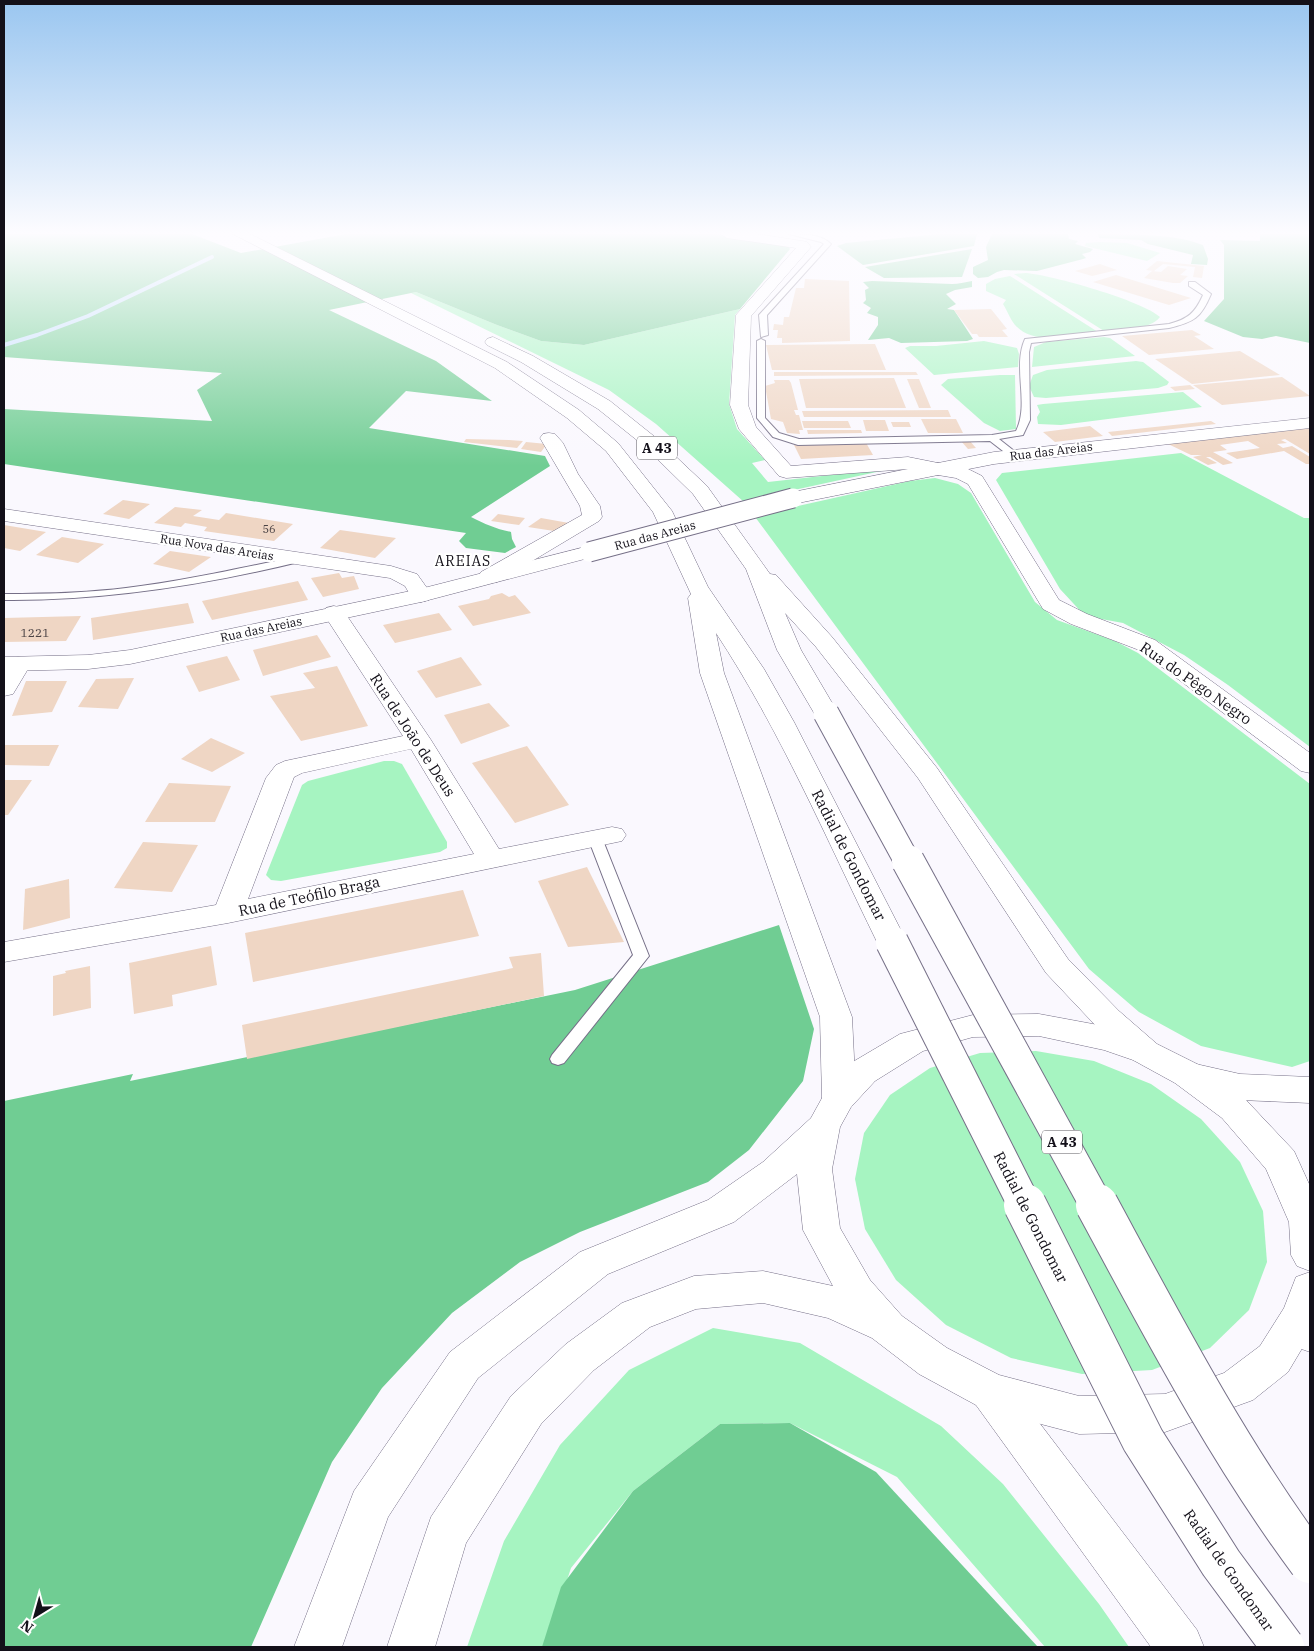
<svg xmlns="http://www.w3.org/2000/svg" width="1314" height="1651" viewBox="0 0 1314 1651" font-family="'IBM Plex Serif',serif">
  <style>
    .green { fill: #a6f4c1 }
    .forest { fill: #70cd93 }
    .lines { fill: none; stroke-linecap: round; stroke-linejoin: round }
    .stream { stroke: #c6e0fd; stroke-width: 4 }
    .building { fill: #efd6c4 }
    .service-casing { stroke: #756f87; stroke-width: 2 }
    .minor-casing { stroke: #756f87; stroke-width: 1 }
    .tertiary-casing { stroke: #756f87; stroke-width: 1 }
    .secondary-casing { stroke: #756f87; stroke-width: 1 }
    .primary-casing { stroke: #756f87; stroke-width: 1 }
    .motorway-casing { stroke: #756f87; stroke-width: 1 }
    .service { fill: #fff; fill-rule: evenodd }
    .minor { fill: #fff; fill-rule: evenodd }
    .tertiary { fill: #fff; fill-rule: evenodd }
    .secondary { fill: #fff; fill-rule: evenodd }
    .primary { fill: #fff; fill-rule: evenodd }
    .motorway { fill: #fff; fill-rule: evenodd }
    .tertiary-bridge-casing { stroke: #756f87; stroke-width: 21; stroke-linecap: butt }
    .motorway-bridge-far2-casing { stroke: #756f87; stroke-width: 27; stroke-linecap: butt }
    .motorway-bridge-far1-casing { stroke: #756f87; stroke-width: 34; stroke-linecap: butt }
    .motorway-bridge-casing { stroke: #756f87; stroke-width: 44; stroke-linecap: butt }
    .tertiary-bridge { stroke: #fff; stroke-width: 19 }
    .motorway-bridge-far2 { stroke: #fff; stroke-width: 25 }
    .motorway-bridge-far1 { stroke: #fff; stroke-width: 32 }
    .motorway-bridge { stroke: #fff; stroke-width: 42 }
    .labels { text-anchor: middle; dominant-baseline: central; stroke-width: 4.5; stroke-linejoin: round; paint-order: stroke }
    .far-number-label { font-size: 11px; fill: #4a4244 }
    .far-street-label { font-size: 12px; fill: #131019; stroke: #fff }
    .number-label { font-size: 12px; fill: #4a4244 }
    .shield { fill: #fff; stroke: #5a585e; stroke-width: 1 }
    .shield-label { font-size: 14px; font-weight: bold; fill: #131019 }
    .far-neighbourhood-label { font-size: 14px; letter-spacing: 1px; fill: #131019; stroke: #fff }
    .street-label { font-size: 15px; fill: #131019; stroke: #fff }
  </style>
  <rect width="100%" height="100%" fill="#faf8fe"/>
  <!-- green -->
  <g class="green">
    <polygon points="1099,242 1127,243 1160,253 1147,261 1085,246 1086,243"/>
    <path d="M1026,273C1052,275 1143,301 1160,317C1149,331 1121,329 1104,331L1014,274Z"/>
    <path d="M1010,276L1098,332C1073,335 1034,347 1015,325C1010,319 1007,310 1003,304L1006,300L986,291V284L995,279Z"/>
    <polygon points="416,292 497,325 541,341 584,345 740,309 735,315 729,404 737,429 765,460 752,463 768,482 885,469 886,470 771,495 789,508 910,481 935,478 958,484 971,493 1035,602 1057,620 1115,641 1138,653 1310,784 1310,1061 1292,1067 1201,1046 1139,1012 1089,969 744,502 656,424 609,390 411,293"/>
    <polygon points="1104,337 1110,338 1135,356 1032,367 1034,347 1046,342"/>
    <polygon points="984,341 1017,348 1019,354 1018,367 934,375 905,348 910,346 936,346"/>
    <polygon points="1136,361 1143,362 1169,382 1167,385 1158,388 1046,398 1034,397 1029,386 1033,375 1047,370"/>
    <polygon points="1000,375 1015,375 1016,429 1000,431 984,423 941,385 948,379"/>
    <polygon points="1183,392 1202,407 1061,425 1038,424 1037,417 1040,412 1037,405 1043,404"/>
    <polygon points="1181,453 1304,518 1310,518 1310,747 1228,685 1184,655 1123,623 1085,616 1060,589 996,480 1002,473"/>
    <polygon points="384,761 394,761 402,764 447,842 447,848 440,852 281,881 271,880 266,875 302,785 308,781"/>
    <polygon points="1036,1051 1094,1061 1151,1084 1201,1119 1240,1162 1263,1211 1267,1262 1249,1310 1210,1348 1152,1370 1082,1374 1011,1358 946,1325 896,1280 865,1229 855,1179 864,1133 890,1095 930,1068 980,1053"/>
    <polygon points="713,1328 800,1343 941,1426 1003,1484 1099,1604 1129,1647 1045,1647 897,1477 790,1423 720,1424 633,1491 571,1568 545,1647 467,1647 504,1541 560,1445 629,1370"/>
  </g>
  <!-- forest -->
  <g class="forest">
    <path d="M4,234H192L241,253L346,234H715L787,245L790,249L740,309L584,345L541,341L497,325L416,292L329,310L436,361L492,401L406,391L369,428L545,456L550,466L471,517C485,524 496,529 511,532L512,539L516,547L505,553L466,548L459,541L466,533L4,464V409L212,421L197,390L222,373L4,357Z"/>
    <polygon points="940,234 977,234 974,246 863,265 837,246 846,243"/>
    <polygon points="992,234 1068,234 1069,239 1078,241 1075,244 1093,249 1090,252 1082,254 1086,258 1083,259 1037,271 1004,270 997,272 988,277 978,278 973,274 973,267 988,260 986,247"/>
    <path d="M1098,234C1132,235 1171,233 1203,245L1208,259L1207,265L1191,264L1193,255L1148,244L1141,240L1099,238Z"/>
    <polygon points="1260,234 1310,234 1310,343 1276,336 1262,339 1243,337 1204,321 1224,299 1224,245 1220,240 1260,241"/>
    <polygon points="972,249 962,277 884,278 865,267"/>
    <path d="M872,281C899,282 925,283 952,284C958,284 965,282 972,281V287L955,290L946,294L956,304L947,309L954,310L973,339L967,341L901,343L889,338L868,340L878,325V317L867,313L871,308L863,303L866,300L865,290L869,288L863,282Z"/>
    <polygon points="779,925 814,1029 803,1081 749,1150 708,1182 580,1232 520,1262 452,1313 382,1388 332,1462 251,1647 4,1647 4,1101 133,1074 130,1081 575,990"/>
    <polygon points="790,1423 876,1472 1038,1647 542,1647 561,1587 633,1491 720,1424"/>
  </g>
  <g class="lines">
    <!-- stream -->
    <polyline class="stream" points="4,345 37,335 88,316 212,257"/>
  </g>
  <!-- building -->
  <g class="building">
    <polygon points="1157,261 1204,266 1202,278 1193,277 1195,267 1163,264 1154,271 1146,270"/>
    <polygon points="1100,264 1117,270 1092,276 1075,271"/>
    <polygon points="1168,266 1187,269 1180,275 1188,276 1180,283 1173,283 1144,278 1152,271 1161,272"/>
    <polygon points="1116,275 1191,298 1169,305 1093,282"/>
    <polygon points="805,279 849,281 850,341 782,343 782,338 777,338 778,330 773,330 774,324 783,325 784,317 789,317 796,288 804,288"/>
    <polygon points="991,309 1007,329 1002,330 1008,337 979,337 977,334 972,334 954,310"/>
    <polygon points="1192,330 1201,335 1194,336 1214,349 1149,355 1122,336"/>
    <polygon points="875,344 886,370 772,370 766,345"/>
    <polygon points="1240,351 1280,375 1192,384 1155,359"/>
    <polygon points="774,372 916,372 918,375 774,376"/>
    <polygon points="1282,377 1310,396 1222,405 1193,385"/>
    <polygon points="894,378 906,408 806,408 799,379"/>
    <polygon points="907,379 919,379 931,408 919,408"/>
    <polygon points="774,380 789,380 791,383 798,410 794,410 796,415 799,415 803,430 799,430 800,434 787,433 783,422 771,419 765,386 775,383"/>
    <polygon points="1190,385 1195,389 1175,391 1170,387"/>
    <polygon points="948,410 951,417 804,417 802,411"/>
    <polygon points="921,419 956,419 963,433 928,433"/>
    <polygon points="863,420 885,420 889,431 866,431"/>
    <polygon points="802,421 848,421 851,428 804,428"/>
    <polygon points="1211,421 1216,424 1112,436 1108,432"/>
    <polygon points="891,422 909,422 911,427 893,427"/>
    <polygon points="1090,426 1103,436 1055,442 1043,432"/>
    <polygon points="1308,427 1310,428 1310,454 1285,439 1281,440 1287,443 1277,444 1283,448 1292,446 1310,457 1310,464 1306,464 1284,451 1237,459 1226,453 1260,448 1248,441 1220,445 1227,450 1213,452 1233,463 1223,465 1210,457 1206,457 1217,463 1208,465 1193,457 1202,455 1191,455 1166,443"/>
    <polygon points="807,430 861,430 862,433 808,434"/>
    <polygon points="466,439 509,440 523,441 517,448 464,442"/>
    <polygon points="969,440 976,448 968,449 961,441"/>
    <polygon points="865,441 873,455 801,459 794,445"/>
    <polygon points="526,442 547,444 541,452 521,449"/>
    <polygon points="123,500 150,504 129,519 103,514"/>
    <polygon points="175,507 202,510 193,516 219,520 226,513 293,524 274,541 204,531 207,527 185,523 181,527 154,523"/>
    <polygon points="498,514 525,518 519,525 491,521"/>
    <polygon points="541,518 569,523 554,531 528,527"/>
    <polygon points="4,525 46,532 20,551 4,548"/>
    <polygon points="340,530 396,538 375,558 320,548"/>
    <polygon points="62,537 104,544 78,563 36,555"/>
    <polygon points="170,551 211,557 189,572 153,564"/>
    <polygon points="339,573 342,578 354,576 359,589 323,597 311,578"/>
    <polygon points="298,581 308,600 212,620 202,601"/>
    <polygon points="502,593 509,597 515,595 531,613 473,626 458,606 489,599 491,596"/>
    <polygon points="188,603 194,623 93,640 91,618"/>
    <polygon points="439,613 452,630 395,643 383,625"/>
    <polygon points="81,616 66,641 4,642 4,618"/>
    <polygon points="317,635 331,657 263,676 253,650"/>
    <polygon points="227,656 240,680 199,692 186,666"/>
    <polygon points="461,657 482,685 436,698 417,671"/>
    <polygon points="337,666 368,726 301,741 270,696 315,688 303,673"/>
    <polygon points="134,678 118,709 78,707 96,679"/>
    <polygon points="26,681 67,681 52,712 12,716"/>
    <polygon points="489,703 510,726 461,744 444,715"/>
    <polygon points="211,738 245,753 212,772 181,759"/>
    <polygon points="4,745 59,745 49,766 4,765"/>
    <polygon points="527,746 569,805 515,823 472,763"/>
    <polygon points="4,780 32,780 8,815 4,815"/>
    <polygon points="169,783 231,786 215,822 145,822"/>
    <polygon points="143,842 198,845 172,892 114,888"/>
    <polygon points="587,867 624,942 568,947 538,881"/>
    <polygon points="69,879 70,918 23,930 25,889"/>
    <polygon points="463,890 479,936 253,982 245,933"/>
    <polygon points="211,946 217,985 172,995 173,1006 134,1014 129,963"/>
    <polygon points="541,953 544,996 247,1059 242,1025 513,968 509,957"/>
    <polygon points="90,966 91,1008 53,1016 53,976 66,973 65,971"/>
  </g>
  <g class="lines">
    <defs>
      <g id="service">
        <path d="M789,234C803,234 821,234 831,244L767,315L768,335L761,337L759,315L824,244L821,242Z"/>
        <path d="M1189,282H1195L1211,294C1201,318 1194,322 1169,328L1031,343L1029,352L1030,420L1023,435L999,439L1018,454V458H1012L990,441L798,445L773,437L757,418V341L761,339L765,341V418L779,433L799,439L992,435L1016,431C1030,403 1012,368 1025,339L1169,324C1188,319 1195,313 1203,295L1189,286Z"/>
        <path d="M299,556L304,559L303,561C205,585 105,601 4,600V594C45,594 86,593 126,588C184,581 242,568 299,556Z"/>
        <polygon points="595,834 602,838 649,956 564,1063 558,1065 552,1063 550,1059 552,1055 633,955 588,838"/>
      </g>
      <g id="minor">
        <polygon points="721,234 757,234 802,241 807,242 811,247 751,316 748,405 756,427 791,466 908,457 938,463 994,452 1310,418 1310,428 994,464 938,475 908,469 786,478 779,476 739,429 730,405 736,315 796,248 727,238"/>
        <polygon points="549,433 555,434 563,443 578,474 600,506 602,517 599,521 497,582 489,583 481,582 478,577 481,572 582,515 580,506 540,438 543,434"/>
        <polygon points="4,509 391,566 417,574 432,595 429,600 421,602 413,600 405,586 390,578 4,521"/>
        <path d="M334,606L342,608L345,613L431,740L499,849L612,827L622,829L626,835L622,841L228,923L4,962V942L216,905L266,778L276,765L285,761L403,736L323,613L326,608ZM411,749L474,854L248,899L294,777L302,773Z"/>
        <polygon points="19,657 27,659 31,664 13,694 4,696 4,670 11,659"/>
      </g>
      <g id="tertiary">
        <polygon points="938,463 968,469 982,476 1059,600 1087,614 1155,640 1310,753 1310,773 1301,771 1139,650 1071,624 1043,609 968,484 956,478 938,475 793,504 786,502 783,498 786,494 793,492"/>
        <polygon points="589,546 596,548 599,552 596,556 421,602 130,664 88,669 4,671 4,657 88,655 130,650 420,589"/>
      </g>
      <polygon id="secondary" points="1187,1062 1240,1074 1310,1077 1310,1103 1240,1100 1175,1083 1170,1074 1175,1065"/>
      <polygon id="primary" points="1039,1014 1109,1027 1157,1044 1199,1065 1246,1100 1294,1151 1310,1186 1310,1271 1297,1266 1291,1255 1289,1222 1266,1169 1222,1118 1175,1083 1133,1060 1104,1050 1039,1036 973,1037 923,1051 875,1081 851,1107 840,1127 832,1169 840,1228 870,1280 902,1316 947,1348 999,1375 1079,1396 1165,1394 1224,1373 1260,1346 1284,1308 1296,1277 1310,1272 1310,1335 1288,1372 1253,1400 1165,1432 1079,1434 991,1411 976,1405 919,1374 872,1338 828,1318 763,1303 696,1309 650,1327 594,1370 541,1424 466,1543 435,1647 387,1647 431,1517 511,1396 566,1344 622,1303 694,1276 763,1271 833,1286 803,1230 797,1174 734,1222 608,1274 478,1378 388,1517 342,1647 294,1647 354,1491 450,1352 580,1252 708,1200 763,1162 811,1118 827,1089 851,1063 900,1034 973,1015"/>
      <g id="motorway">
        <path d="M233,234H250L507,362L579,410L618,443L672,511L708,587L764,669L794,722L907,942L903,949L892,952L881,949L877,942C826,838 780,730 716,633L724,673L852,1017L856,1098L851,1107L839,1111L827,1107L822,1098L820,1017L700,673L688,598L691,594L653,512L606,451L567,418L495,368Z"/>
        <polygon points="493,337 533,356 610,401 655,437 707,486 770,574 776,575 832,637 937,768 1068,959 1119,1011 1157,1044 1162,1052 1157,1060 1145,1064 1133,1060 1097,1027 1046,973 918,778 816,647 785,613 801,650 838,713 835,718 826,720 817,718 777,650 746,569 693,494 643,445 598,409 521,362 487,345 485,342 487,339"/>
        <polygon points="1302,1297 1310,1300 1310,1352 1296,1347 1282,1314 1288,1302"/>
        <polygon points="991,1373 1006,1379 1197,1630 1204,1647 1151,1647 976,1405 970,1392 976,1379"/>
      </g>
    </defs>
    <!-- service casing -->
    <use href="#service" class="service-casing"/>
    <!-- minor casing -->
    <use href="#minor" class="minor-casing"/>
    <!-- tertiary casing -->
    <use href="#tertiary" class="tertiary-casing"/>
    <!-- secondary casing -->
    <use href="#secondary" class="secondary-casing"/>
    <!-- primary casing -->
    <use href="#primary" class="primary-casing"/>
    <!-- motorway casing -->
    <use href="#motorway" class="motorway-casing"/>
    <!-- service -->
    <use href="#service" class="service"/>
    <!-- minor -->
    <use href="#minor" class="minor"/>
    <!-- tertiary -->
    <use href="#tertiary" class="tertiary"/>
    <!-- secondary -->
    <use href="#secondary" class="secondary"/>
    <!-- primary -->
    <use href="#primary" class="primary"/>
    <!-- motorway -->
    <use href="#motorway" class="motorway"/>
    <defs>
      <polyline id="tertiary-bridge" points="589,552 793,498"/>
      <polyline id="motorway-bridge-far2" points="826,713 908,863"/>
      <g id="motorway-bridge-far1">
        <polyline points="908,861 1097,1206"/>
        <polyline points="892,942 1025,1206"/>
      </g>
      <g id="motorway-bridge">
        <polyline points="1025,1205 1143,1440 1221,1563 1283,1647"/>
        <path d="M1097,1205C1163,1327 1227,1450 1310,1562"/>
      </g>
    </defs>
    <!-- tertiary-bridge casing -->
    <use href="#tertiary-bridge" class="tertiary-bridge-casing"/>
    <!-- motorway-bridge-far2 casing -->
    <use href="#motorway-bridge-far2" class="motorway-bridge-far2-casing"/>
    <!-- motorway-bridge-far1 casing -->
    <use href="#motorway-bridge-far1" class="motorway-bridge-far1-casing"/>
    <!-- motorway-bridge casing -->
    <use href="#motorway-bridge" class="motorway-bridge-casing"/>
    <!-- tertiary-bridge -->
    <use href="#tertiary-bridge" class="tertiary-bridge"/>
    <!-- motorway-bridge-far2 -->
    <use href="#motorway-bridge-far2" class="motorway-bridge-far2"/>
    <!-- motorway-bridge-far1 -->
    <use href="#motorway-bridge-far1" class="motorway-bridge-far1"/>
    <!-- motorway-bridge -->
    <use href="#motorway-bridge" class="motorway-bridge"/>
  </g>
  <!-- sky -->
  <linearGradient id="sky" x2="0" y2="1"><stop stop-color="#9ac6f0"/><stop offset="0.5" stop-color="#fdfcff"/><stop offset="1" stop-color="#fdfcff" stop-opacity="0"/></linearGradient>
  <rect width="1314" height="466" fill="url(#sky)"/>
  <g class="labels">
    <!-- far-number labels -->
    <g class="far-number-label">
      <text x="269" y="529">56</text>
    </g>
    <!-- far-street labels -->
    <g class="far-street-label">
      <text transform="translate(1051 451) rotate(-7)">Rua das Areias</text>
      <text transform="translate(655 535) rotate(-15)">Rua das Areias</text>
      <text transform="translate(217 547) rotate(9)">Rua Nova das Areias</text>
      <text transform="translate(261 629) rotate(-12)">Rua das Areias</text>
    </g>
    <!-- number labels -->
    <g class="number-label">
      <text x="35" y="632">1221</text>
    </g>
    <!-- shield labels -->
    <g class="shield">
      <rect x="637" y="436.5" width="40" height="23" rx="4"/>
      <rect x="1042" y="1130.5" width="40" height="23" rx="4"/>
    </g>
    <g class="shield-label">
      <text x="657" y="448">A 43</text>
      <text x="1062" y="1142">A 43</text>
    </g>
    <!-- far-neighbourhood labels -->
    <g class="far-neighbourhood-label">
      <text x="463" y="561">AREIAS</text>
    </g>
    <!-- street labels -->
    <g class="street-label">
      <text transform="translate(1196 683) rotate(35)">Rua do Pêgo Negro</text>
      <text transform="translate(413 735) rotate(57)">Rua de João de Deus</text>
      <text transform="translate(849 855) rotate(63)">Radial de Gondomar</text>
      <text transform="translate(309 896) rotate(-12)">Rua de Teófilo Braga</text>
      <text transform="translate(1031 1217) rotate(63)">Radial de Gondomar</text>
      <text transform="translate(1229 1570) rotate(55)">Radial de Gondomar</text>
    </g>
  </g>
  <!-- border -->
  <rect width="1314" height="1651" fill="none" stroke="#131019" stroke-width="10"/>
  <!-- north arrow -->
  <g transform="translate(35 1616) rotate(217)" stroke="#ffffff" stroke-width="4" paint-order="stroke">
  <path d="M0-4L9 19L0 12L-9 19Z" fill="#131019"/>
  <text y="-8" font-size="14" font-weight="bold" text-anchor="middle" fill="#131019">N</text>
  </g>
</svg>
